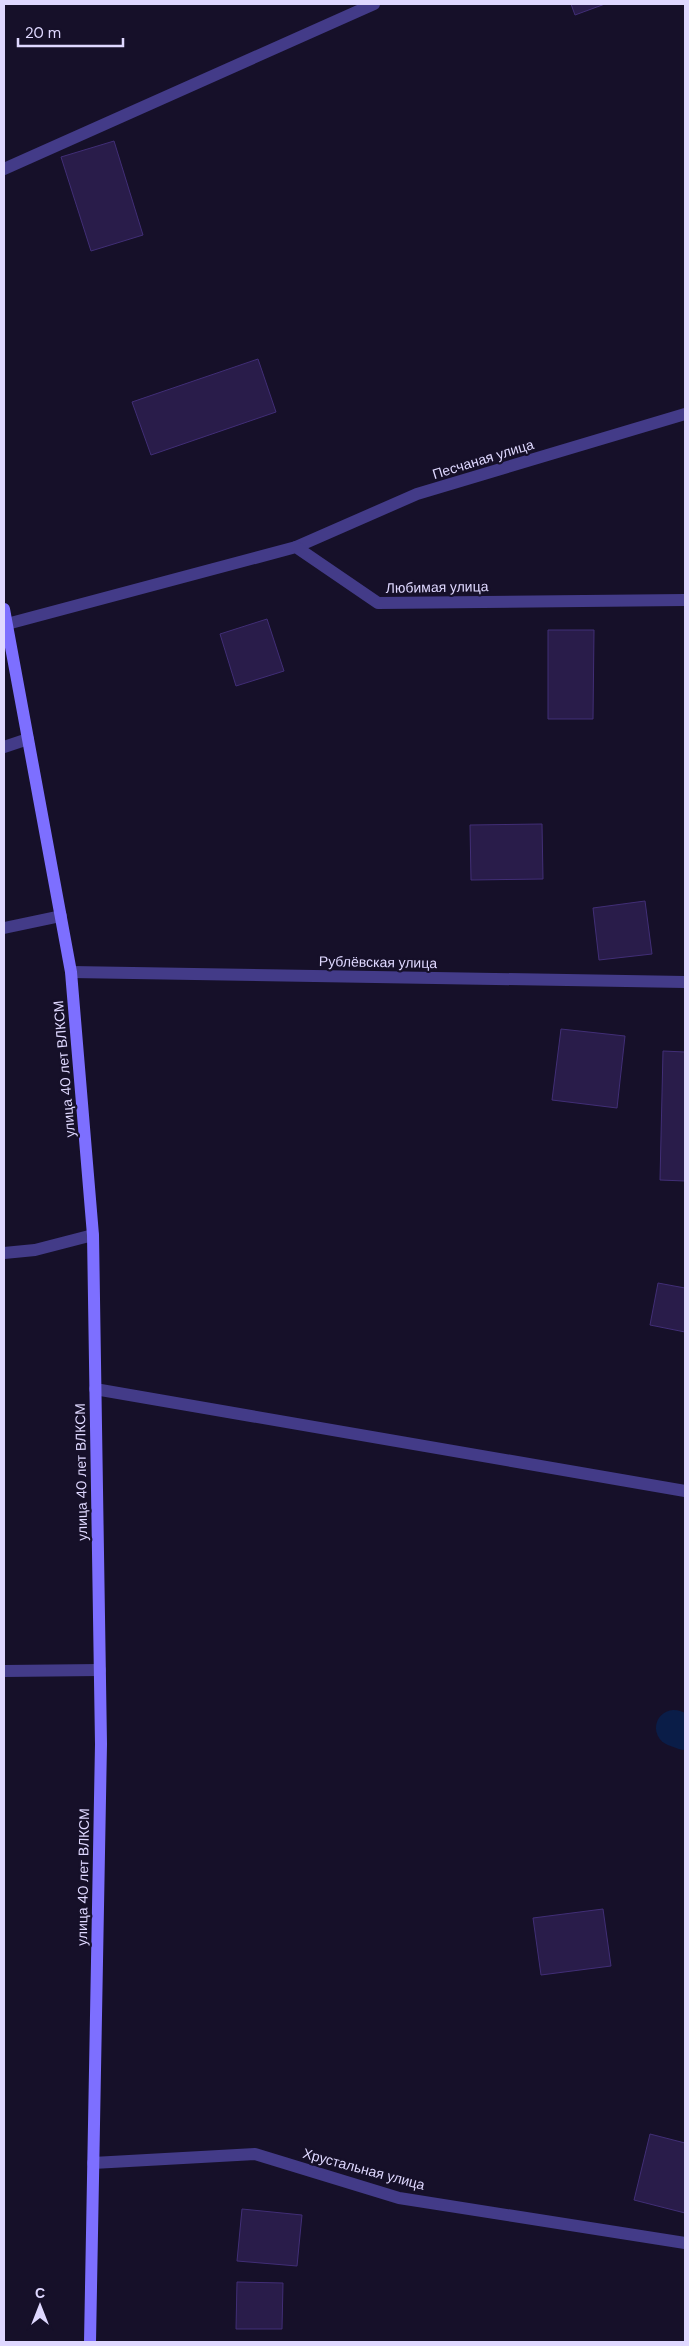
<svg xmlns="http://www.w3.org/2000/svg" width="689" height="2346" viewBox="0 0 689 2346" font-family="'DM Sans',sans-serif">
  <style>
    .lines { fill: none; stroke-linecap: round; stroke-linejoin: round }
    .canal { stroke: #0a1d48; stroke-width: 36 }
    .building { fill: #291c4a; stroke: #412e76 }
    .street { stroke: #433b88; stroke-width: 12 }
    .secondary { stroke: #7d6fff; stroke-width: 12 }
    .labels { text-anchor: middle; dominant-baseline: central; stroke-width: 4.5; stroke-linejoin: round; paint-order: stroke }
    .street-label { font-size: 14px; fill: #dfd8ff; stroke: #161029 }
  </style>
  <rect width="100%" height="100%" fill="#161029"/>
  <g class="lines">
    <!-- canal -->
    <polyline class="canal" points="674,1728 685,1732"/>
  </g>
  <!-- building -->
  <g class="building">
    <polygon points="571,4 605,4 575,15"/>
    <polygon points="114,141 143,235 91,251 61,157"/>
    <polygon points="258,359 276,412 151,455 132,402"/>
    <polygon points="267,619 284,671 236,686 220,634"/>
    <polygon points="548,630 594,630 593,719 548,719"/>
    <polygon points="542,824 543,879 471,880 470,825"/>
    <polygon points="645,901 652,954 599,960 593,908"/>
    <polygon points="561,1029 625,1036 617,1108 552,1100"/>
    <polygon points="663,1051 685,1052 685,1181 660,1180"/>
    <polygon points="658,1283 685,1288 685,1332 650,1325"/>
    <polygon points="603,1909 611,1966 541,1975 533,1918"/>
    <polygon points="650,2134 685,2143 685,2213 634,2200"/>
    <polygon points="242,2209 302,2215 297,2266 237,2261"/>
    <polygon points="237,2282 283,2283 282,2329 236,2329"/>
  </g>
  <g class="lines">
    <!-- street -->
    <g class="street">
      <polyline points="4,169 374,4"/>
      <polyline points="296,547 417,494 685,414"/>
      <polyline points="7,624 296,547 378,603 685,600"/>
      <polyline points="4,747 28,739"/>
      <polyline points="4,928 61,916"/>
      <polyline points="71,972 685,982"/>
      <polyline points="4,1253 35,1250 93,1235"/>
      <polyline points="95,1389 685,1491"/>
      <polyline points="4,1671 100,1670"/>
      <polyline points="93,2163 255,2154 399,2198 685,2243"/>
    </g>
    <!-- secondary -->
    <polyline class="secondary" points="4,609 71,972 93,1235 101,1744 90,2342"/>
  </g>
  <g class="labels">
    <!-- street labels -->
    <g class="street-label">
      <text transform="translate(483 459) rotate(-17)">Песчаная улица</text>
      <text transform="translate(437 587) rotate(-1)">Любимая улица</text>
      <text transform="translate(378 962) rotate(1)">Рублёвская улица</text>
      <text transform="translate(64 1069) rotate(-95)">улица 40 лет ВЛКСМ</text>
      <text transform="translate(81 1472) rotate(-91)">улица 40 лет ВЛКСМ</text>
      <text transform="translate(83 1877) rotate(-89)">улица 40 лет ВЛКСМ</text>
      <text transform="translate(364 2169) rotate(15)">Хрустальная улица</text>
    </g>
  </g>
  <!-- border -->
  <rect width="689" height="2346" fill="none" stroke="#dfd8ff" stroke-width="10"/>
  <!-- north arrow -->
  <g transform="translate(40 2306)" stroke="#161029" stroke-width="4" paint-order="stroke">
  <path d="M0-4L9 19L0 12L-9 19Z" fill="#dfd8ff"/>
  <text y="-8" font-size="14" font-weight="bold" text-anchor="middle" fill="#dfd8ff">С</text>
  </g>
  <!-- scale -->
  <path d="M18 38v8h105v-8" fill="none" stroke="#dfd8ff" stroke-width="2.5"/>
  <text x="25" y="38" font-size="15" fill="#dfd8ff" stroke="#161029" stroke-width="4" paint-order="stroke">20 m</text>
</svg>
